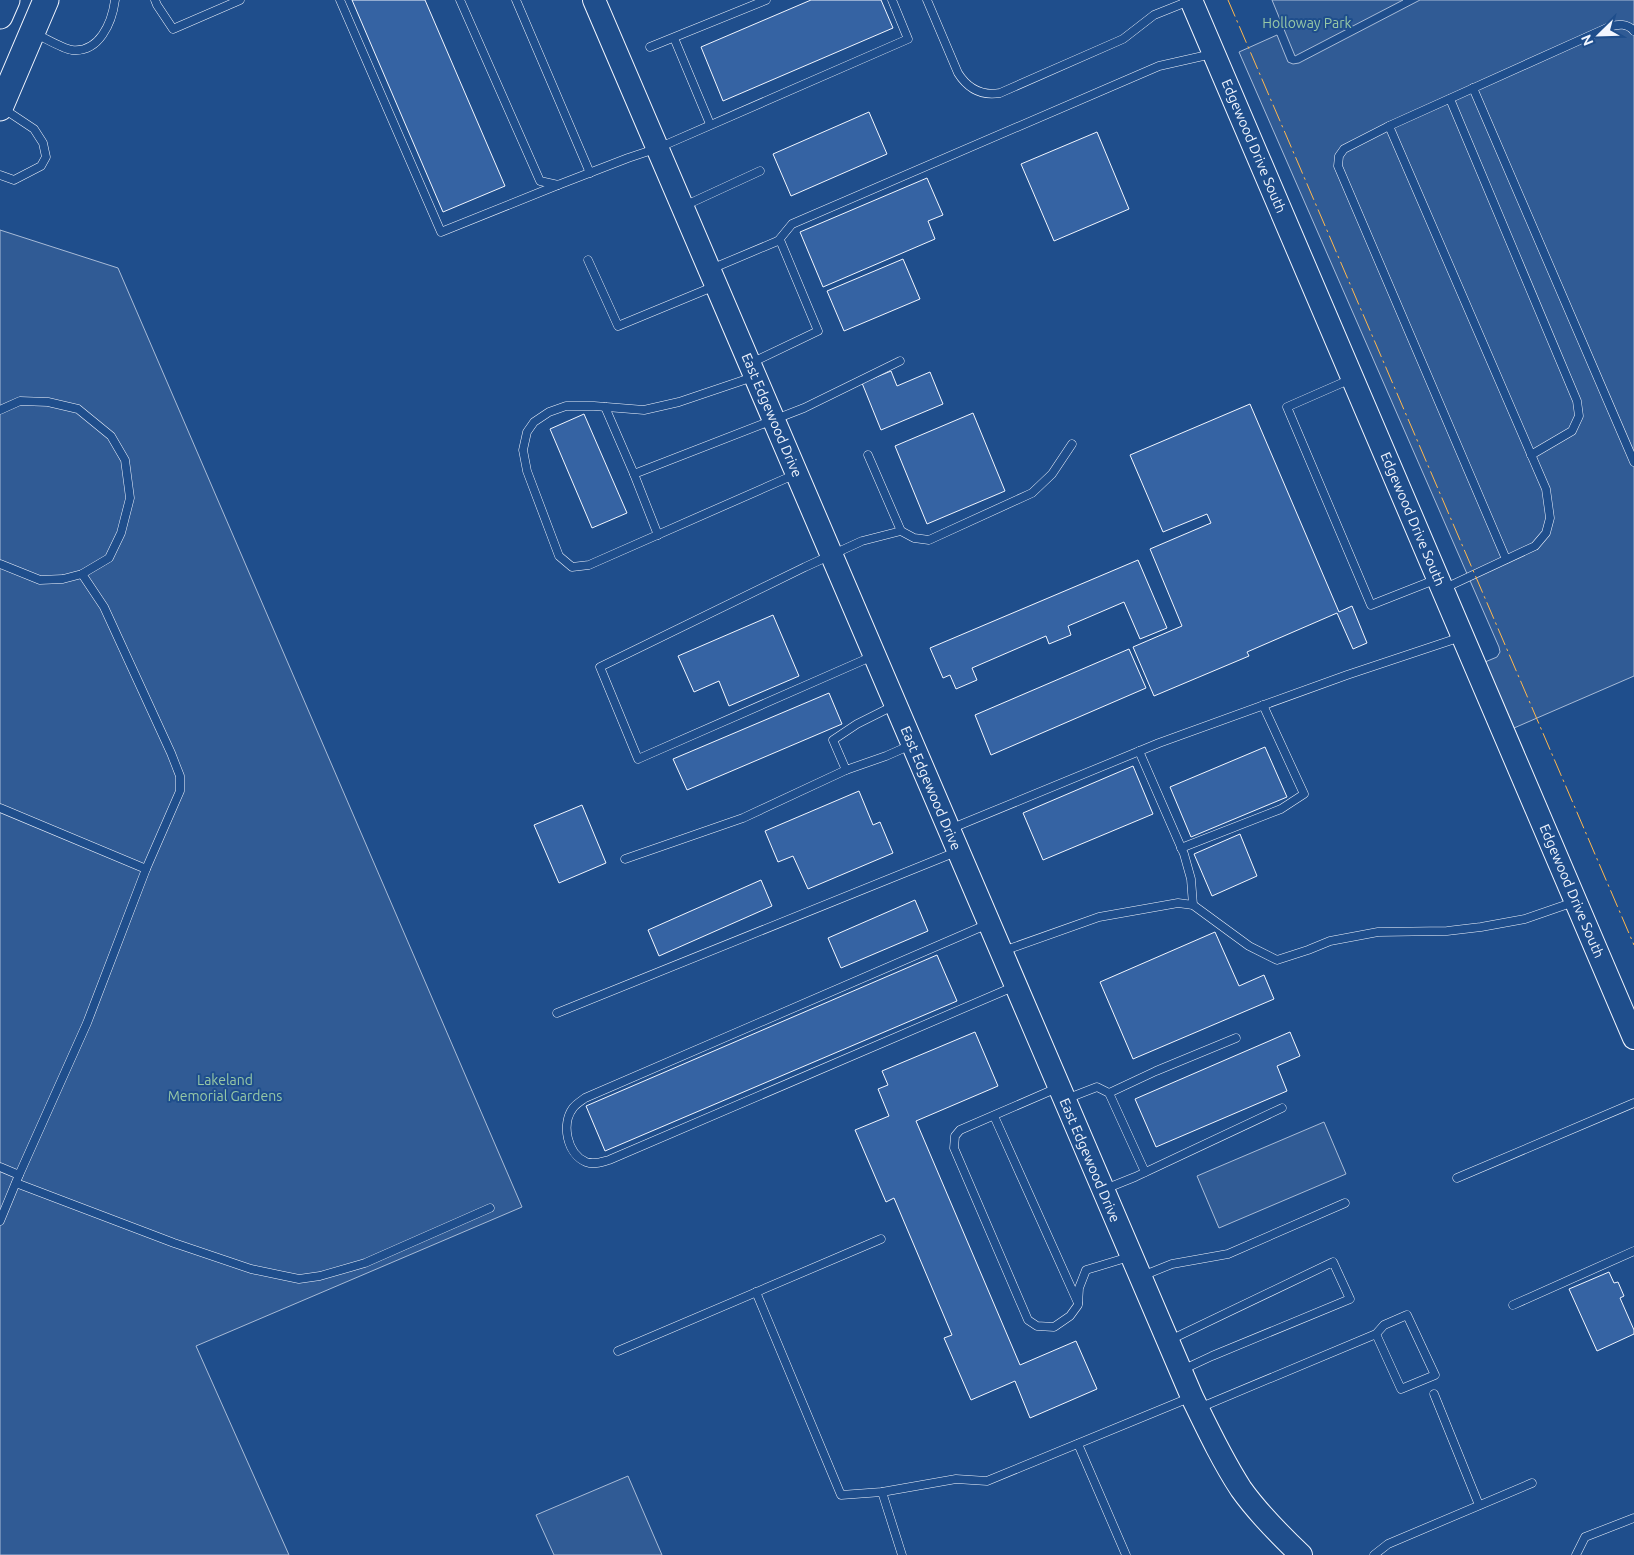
<svg xmlns="http://www.w3.org/2000/svg" width="1634" height="1555" viewBox="0 0 1634 1555" font-family="Ubuntu,sans-serif">
  <style>
    .built { fill: #305b95; stroke: #a8bbd7 }
    .building { fill: #3563a3; stroke: #f2f6ff }
    .lines { fill: none; stroke-linecap: round; stroke-linejoin: round }
    .lane-casing { stroke: #f2f6ff; stroke-width: 9 }
    .secondary-casing { stroke: #f2f6ff; stroke-width: 24 }
    .primary-casing { stroke: #f2f6ff; stroke-width: 27 }
    .lane { stroke: #1f4e8c; stroke-width: 8 }
    .secondary { stroke: #1f4e8c; stroke-width: 22 }
    .primary { stroke: #1f4e8c; stroke-width: 25 }
    .power { stroke: #ffb74d; stroke-width: 1; stroke-dasharray: 18 4 2.5 4; stroke-linecap: butt }
    .labels { text-anchor: middle; dominant-baseline: central; stroke-width: 4; stroke-linejoin: round; paint-order: stroke }
    .park-label { font-size: 14px; fill: #97c8a6; stroke: #1f4e8c }
    .street-label { font-size: 14px; fill: #f2f6ff; stroke: #1f4e8c }
  </style>
  <rect width="100%" height="100%" fill="#1f4e8c"/>
  <!-- built -->
  <g class="built">
    <polygon points="1272,0 1403,0 1295,56"/>
    <polygon points="1420,0 1634,0 1634,676 1514,728 1485,662 1497,657 1500,652 1499,647 1239,52 1277,35 1288,62 1293,64 1299,63"/>
    <polygon points="0,230 118,268 522,1207 196,1346 289,1555 0,1555"/>
    <polygon points="1324,1122 1346,1174 1219,1228 1197,1176"/>
    <polygon points="628,1476 662,1555 554,1555 536,1515"/>
  </g>
  <!-- building -->
  <g class="building">
    <polygon points="352,0 425,0 505,186 443,212"/>
    <polygon points="811,0 881,0 893,28 723,101 701,47"/>
    <polygon points="869,112 887,154 791,196 773,154"/>
    <polygon points="1097,132 1129,209 1054,241 1021,164"/>
    <polygon points="927,178 943,215 928,221 935,239 823,287 800,232"/>
    <polygon points="903,259 920,299 844,331 827,291"/>
    <polygon points="891,371 897,386 930,372 943,404 881,430 862,383"/>
    <polygon points="1250,404 1339,612 1352,606 1367,643 1353,649 1337,613 1247,652 1249,656 1154,696 1133,647 1182,626 1150,549 1211,523 1207,514 1163,532 1130,455"/>
    <polygon points="973,413 1005,491 927,524 895,446"/>
    <polygon points="584,414 627,513 592,528 550,429"/>
    <polygon points="1138,560 1167,628 1140,639 1124,602 1068,626 1071,635 1049,644 1046,636 972,668 977,680 956,689 950,675 943,678 930,648"/>
    <polygon points="773,615 799,676 729,706 719,681 694,692 678,656"/>
    <polygon points="1129,649 1146,688 991,755 975,715"/>
    <polygon points="829,693 842,724 687,790 673,759"/>
    <polygon points="1265,747 1287,797 1191,837 1170,787"/>
    <polygon points="1133,766 1153,814 1043,860 1023,813"/>
    <polygon points="859,791 873,825 880,822 893,853 808,889 793,856 778,862 765,831"/>
    <polygon points="582,805 606,863 559,883 534,825"/>
    <polygon points="1240,834 1257,876 1212,896 1194,854"/>
    <polygon points="761,880 772,906 659,956 648,930"/>
    <polygon points="915,900 928,931 841,968 828,938"/>
    <polygon points="1215,932 1239,986 1264,975 1274,999 1133,1059 1100,982"/>
    <polygon points="937,955 957,1001 605,1151 586,1106"/>
    <polygon points="975,1032 998,1086 916,1121 1020,1365 1076,1341 1097,1389 1030,1418 1015,1381 971,1400 944,1338 952,1335 894,1198 886,1202 855,1130 889,1116 878,1089 888,1085 882,1071"/>
    <polygon points="1290,1032 1300,1056 1277,1066 1287,1091 1156,1147 1135,1099"/>
    <polygon points="1609,1272 1614,1283 1618,1282 1624,1296 1620,1298 1634,1330 1634,1334 1597,1351 1569,1289"/>
  </g>
  <g class="lines">
    <defs>
      <g id="lane">
        <polyline points="155,0 157,5 173,29 240,0"/>
        <polyline points="340,0 441,232 558,185"/>
        <polyline points="460,0 540,181 558,185 628,158 658,148 908,39 892,0"/>
        <polyline points="516,0 590,173"/>
        <path d="M927,0L958,73C968,89 982,96 1000,93L1123,39L1154,15L1189,1"/>
        <path d="M36,34C45,38 63,49 72,50C99,53 112,23 115,0"/>
        <polyline points="674,38 710,124"/>
        <polyline points="650,47 766,0"/>
        <polyline points="1473,88 1634,462"/>
        <polyline points="1450,99 1577,401 1579,416 1572,431 1531,455"/>
        <polyline points="1389,126 1344,149 1339,156 1338,166 1506,559"/>
        <polyline points="0,175 14,180 41,166 46,157 43,143 34,129 4,109"/>
        <polyline points="684,206 760,171"/>
        <polyline points="778,241 792,224 1159,66 1212,54"/>
        <polyline points="588,260 618,326 715,286"/>
        <polyline points="711,269 780,240 818,331 751,363"/>
        <polyline points="753,377 679,402 644,410 594,406 566,406 549,412 534,422 527,432 523,450 527,471 559,556 572,567 589,565 796,474"/>
        <polyline points="1351,379 1287,407 1371,605 1437,579"/>
        <polyline points="605,407 634,474"/>
        <polyline points="0,410 20,401 48,402 78,409 111,436 125,460 130,498 121,533 109,558 82,574 63,579 40,580 0,564"/>
        <polyline points="868,455 901,531 862,541 805,567 600,667 638,759 873,656"/>
        <polyline points="901,531 914,538 929,540 1032,493 1052,474 1072,444"/>
        <polyline points="658,535 634,474 804,408 900,361"/>
        <path d="M1445,588L1535,546L1546,533L1550,518L1546,489L1389,126L1609,27C1619,24 1627,23 1634,31"/>
        <polyline points="893,706 857,724 833,740 846,770 886,756 911,745"/>
        <polyline points="1139,751 1184,854 1191,879 1193,905"/>
        <polyline points="0,808 146,869"/>
        <polyline points="950,829 1159,743 1347,675 1461,637"/>
        <polyline points="1181,848 1281,809 1304,794 1263,705"/>
        <polyline points="625,859 743,818 846,770"/>
        <path d="M988,924L585,1098C581,1101 576,1104 573,1108C561,1124 567,1154 586,1162C594,1165 602,1162 609,1160L1013,987"/>
        <polyline points="1003,951 1099,917 1178,903 1193,905 1249,946 1277,960 1308,950 1330,941 1378,932 1447,931 1481,927 1525,919 1574,902"/>
        <polyline points="557,1013 956,852"/>
        <polyline points="1057,1088 960,1130 955,1136 954,1148 1028,1320 1037,1326 1054,1327 1070,1316 1078,1305 1079,1288 1086,1270 1129,1257"/>
        <polyline points="1109,1093 1156,1071 1236,1038"/>
        <polyline points="1066,1099 1097,1087 1109,1093 1145,1172"/>
        <polyline points="994,1116 1078,1303"/>
        <polyline points="0,1167 19,1175"/>
        <polyline points="1457,1178 1634,1103"/>
        <polyline points="16,1183 174,1243 251,1269 299,1279 320,1276 365,1263 490,1208"/>
        <polyline points="1105,1189 1135,1177 1282,1108"/>
        <polyline points="0,1221 19,1175 87,1023 146,869 180,791 180,776 171,753 104,607 82,574"/>
        <polyline points="1142,1276 1172,1264 1228,1254 1345,1203"/>
        <polyline points="756,1292 841,1495 882,1492 956,1479 987,1481 1189,1398"/>
        <polyline points="1513,1305 1634,1251"/>
        <polyline points="1170,1340 1333,1262 1350,1299 1212,1356 1182,1370"/>
        <polyline points="618,1351 881,1239"/>
        <polyline points="1434,1394 1479,1505"/>
        <polyline points="1199,1408 1376,1334 1384,1325 1407,1315 1435,1375 1401,1389 1376,1334"/>
        <polyline points="1078,1444 1126,1555"/>
        <polyline points="882,1492 902,1555"/>
        <polyline points="1374,1555 1388,1544 1532,1483"/>
        <polyline points="1576,1555 1585,1537 1634,1518"/>
      </g>
      <g id="secondary">
        <path d="M594,0L1192,1397C1207,1428 1222,1460 1241,1489C1258,1513 1280,1535 1301,1555"/>
        <polyline points="1191,0 1634,1038"/>
      </g>
      <g id="primary">
        <polyline points="0,16 7,0"/>
        <polyline points="0,108 46,0"/>
      </g>
    </defs>
    <!-- lane casing -->
    <use href="#lane" class="lane-casing"/>
    <!-- secondary casing -->
    <use href="#secondary" class="secondary-casing"/>
    <!-- primary casing -->
    <use href="#primary" class="primary-casing"/>
    <!-- lane -->
    <use href="#lane" class="lane"/>
    <!-- secondary -->
    <use href="#secondary" class="secondary"/>
    <!-- primary -->
    <use href="#primary" class="primary"/>
    <!-- power -->
    <polyline class="power" points="1228,0 1634,945"/>
  </g>
  <g class="labels">
    <!-- park labels -->
    <g class="park-label">
      <text x="1307" y="23">Holloway Park</text>
      <text x="225" y="1080">Lakeland<tspan x="225" dy="16">Memorial Gardens</tspan></text>
    </g>
    <!-- street labels -->
    <g class="street-label">
      <text transform="translate(1254 146) rotate(67)">Edgewood Drive South</text>
      <text transform="translate(772 415) rotate(67)">East Edgewood Drive</text>
      <text transform="translate(1413 519) rotate(67)">Edgewood Drive South</text>
      <text transform="translate(931 788) rotate(67)">East Edgewood Drive</text>
      <text transform="translate(1572 891) rotate(67)">Edgewood Drive South</text>
      <text transform="translate(1090 1160) rotate(67)">East Edgewood Drive</text>
    </g>
  </g>
  <!-- north arrow -->
  <g transform="translate(1599 35) rotate(247)" stroke="#1f4e8c" stroke-width="4" paint-order="stroke">
  <path d="M0-4L9 19L0 12L-9 19Z" fill="#f2f6ff"/>
  <text y="-8" font-size="14" font-weight="bold" text-anchor="middle" fill="#f2f6ff">N</text>
  </g>
</svg>
